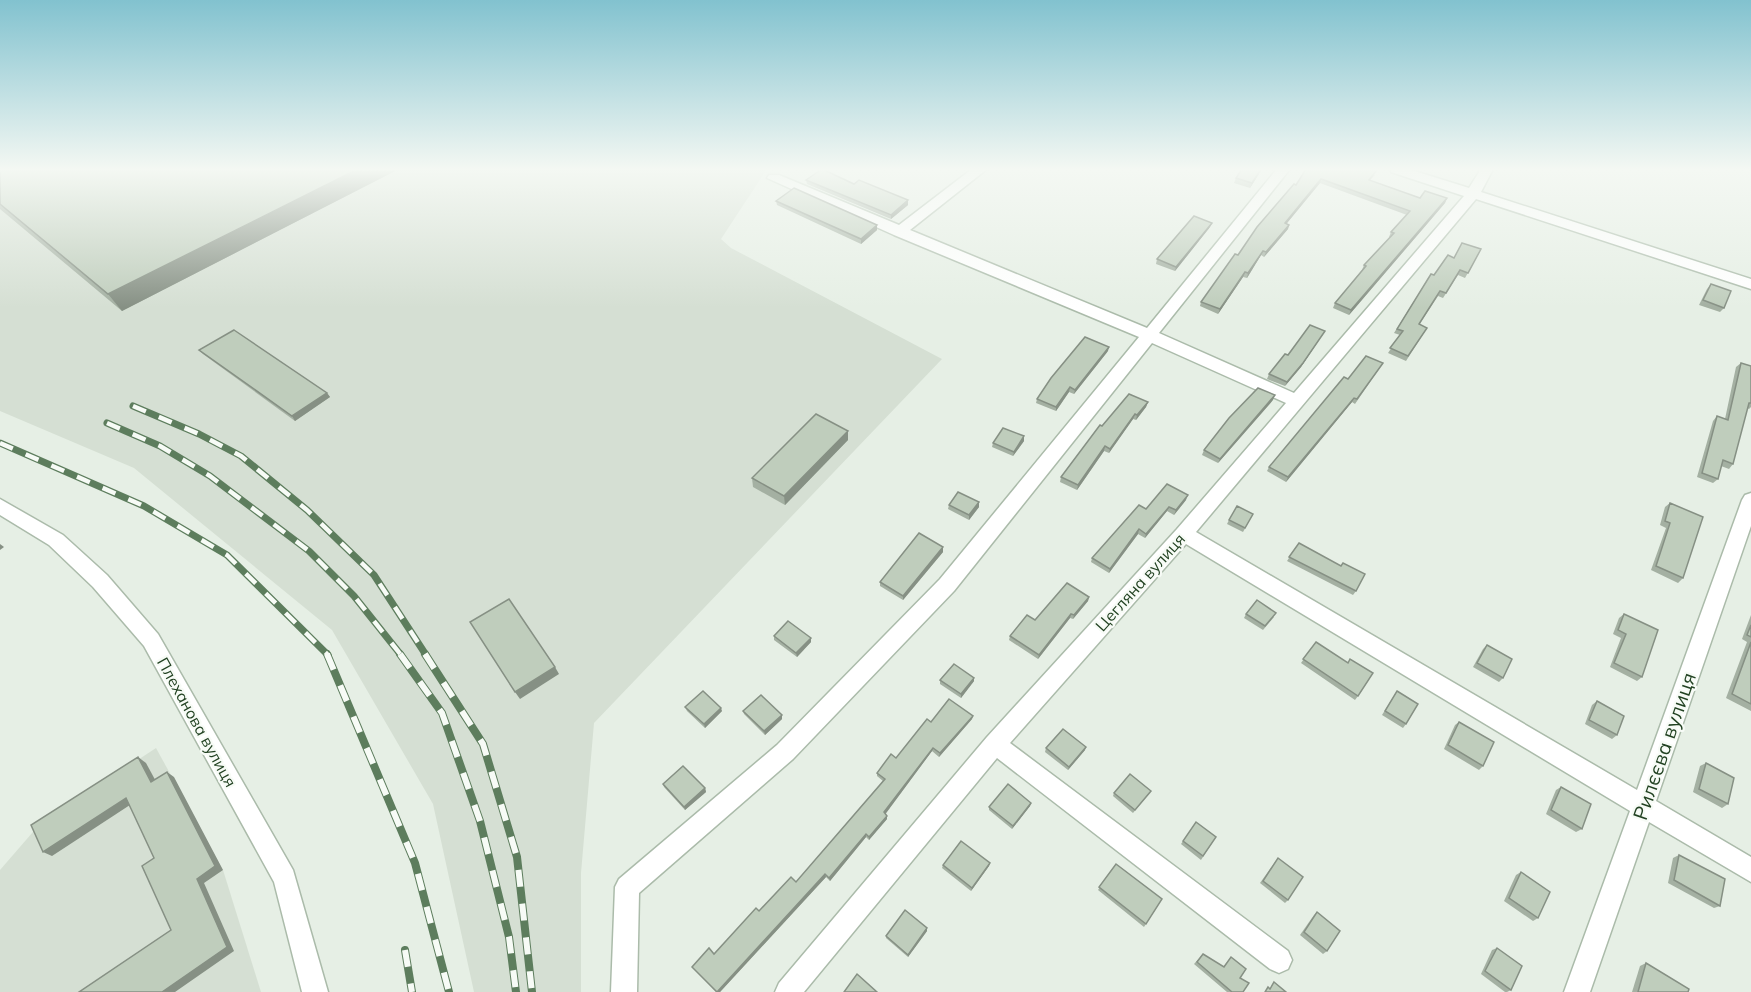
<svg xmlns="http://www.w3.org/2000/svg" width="1751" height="992" viewBox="0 0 1751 992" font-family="Mulish,sans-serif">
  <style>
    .built { fill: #d5dfd3 }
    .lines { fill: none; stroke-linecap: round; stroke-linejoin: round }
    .minor-casing { stroke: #abbbaa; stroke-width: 3 }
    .minor { fill: #fff; fill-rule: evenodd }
    .rail-far1-casing { stroke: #5d7d5d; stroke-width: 7 }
    .rail-casing { stroke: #5d7d5d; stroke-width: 8 }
    .rail-far1 { stroke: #f7fbf6; stroke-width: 4.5; stroke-dasharray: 14; stroke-linecap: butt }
    .rail { stroke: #f7fbf6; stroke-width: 6; stroke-dasharray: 17; stroke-linecap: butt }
    .wall { fill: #a4b0a2 }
    .shaded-wall { fill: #869084 }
    .building { fill: #bfcdbc; stroke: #869084; stroke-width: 1.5 }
    .labels { text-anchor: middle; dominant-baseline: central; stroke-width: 4.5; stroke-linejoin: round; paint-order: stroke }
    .street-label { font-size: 16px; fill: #224222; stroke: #f7fbf6 }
    .near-street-label { font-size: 20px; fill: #224222; stroke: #f7fbf6 }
  </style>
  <rect width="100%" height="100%" fill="#e6efe5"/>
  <!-- built -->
  <g class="built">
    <polygon points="0,169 767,169 721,239 731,248 942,359 594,723 581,873 581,992 474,992 433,804 332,630 134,468 0,411"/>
    <polygon points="156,748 223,870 261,992 0,992 0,870 39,825"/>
  </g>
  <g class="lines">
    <defs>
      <g id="minor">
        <polygon points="972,169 987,169 910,230 1147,328 1277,169 1290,169 1159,333 1294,393 1464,196 1391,172 1390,169 1408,169 1469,188 1481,169 1493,169 1481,192 1751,279 1751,289 1476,199 1196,532 1637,790 1742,500 1745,495 1751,493 1751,526 1656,801 1751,857 1751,882 1649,822 1590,992 1564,992 1630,811 1186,544 1010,743 1288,951 1292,960 1288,969 1279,973 1270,969 997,758 804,992 775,992 779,983 987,737 1177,529 1286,403 1152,343 954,591 793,759 639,893 637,992 611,992 615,887 619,879 777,745 940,579 1139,337 894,235 767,178 769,175 779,175 899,225"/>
        <polygon points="0,499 63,535 107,575 158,634 293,870 328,992 302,992 274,882 144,646 93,587 49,545 0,515"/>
      </g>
    </defs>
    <!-- minor casing -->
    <use href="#minor" class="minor-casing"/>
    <!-- minor -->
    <use href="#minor" class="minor"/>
    <defs>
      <g id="rail-far1">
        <polyline points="133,406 199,434 241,456 307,510 374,575 426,655"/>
        <polyline points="107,423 160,446 210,476 309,551 354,596 401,655"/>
        <polyline points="0,443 144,506 227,555 328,655"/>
      </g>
      <g id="rail">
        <polyline points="327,654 415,863 449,992"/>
        <polyline points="400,654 442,713 480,821 509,937 516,992"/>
        <polyline points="425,654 483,744 517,857 532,992"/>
        <polyline points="405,950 412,992"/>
      </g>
    </defs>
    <!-- rail-far1 casing -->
    <use href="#rail-far1" class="rail-far1-casing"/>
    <!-- rail casing -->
    <use href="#rail" class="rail-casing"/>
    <!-- rail-far1 -->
    <use href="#rail-far1" class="rail-far1"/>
    <!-- rail -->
    <use href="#rail" class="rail"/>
  </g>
  <!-- wall -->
  <g class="wall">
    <polygon points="0,169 399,169 122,311 0,209"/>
    <polygon points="1306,169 1375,175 1370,180 1420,198 1447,198 1445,203 1349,315 1333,308 1335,303 1362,270 1364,265 1390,237 1389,237 1391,232 1407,215 1320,183 1286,224 1289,225 1288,229 1264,257 1261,255 1247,278 1243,277 1218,314 1200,306 1201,302 1238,255 1296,185"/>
    <polygon points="1240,170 1240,169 1262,169 1250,188 1234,183 1236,178 1241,170"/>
    <polygon points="806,180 854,184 908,200 908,205 891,219 807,184"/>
    <polygon points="776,201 877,225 877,230 861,244 777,205"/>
    <polygon points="1210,227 1175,271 1156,264 1157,259"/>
    <polygon points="1481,249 1465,278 1458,275 1443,298 1438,296 1419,325 1427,328 1406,361 1388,353 1400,335 1394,333 1431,274 1434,275 1454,258"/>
    <polygon points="1711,284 1724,308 1720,312 1699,305 1707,289"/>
    <polygon points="1325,331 1301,367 1285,386 1267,379 1269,374"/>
    <polygon points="199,350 327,393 330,397 295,421 203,354"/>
    <polygon points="1108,351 1074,394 1069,392 1056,411 1036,403 1037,399"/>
    <polygon points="1383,363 1355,404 1352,402 1286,482 1267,471 1269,467 1348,379"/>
    <polygon points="1741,363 1751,366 1751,407 1749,409 1747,408 1733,464 1729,469 1721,466 1718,479 1713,483 1697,477 1713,421 1717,416 1725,419 1736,367"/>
    <polygon points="1273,400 1218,463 1202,455 1204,450"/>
    <polygon points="1148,402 1146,407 1136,420 1133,419 1109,453 1104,451 1077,490 1060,482 1061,477 1102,426"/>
    <polygon points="848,431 848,440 785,505 753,487 752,478"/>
    <polygon points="1024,436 1024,441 1013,456 992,447 993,443"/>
    <polygon points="1186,500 1174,515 1167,511 1145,538 1138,534 1109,573 1091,562 1092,558 1146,509"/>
    <polygon points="1670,503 1683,578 1678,583 1651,570 1666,528 1660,525 1665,507"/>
    <polygon points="949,505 979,507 969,520 948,509"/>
    <polygon points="1253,514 1243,532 1227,524 1229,520"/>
    <polygon points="1299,543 1356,591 1353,595 1287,561"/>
    <polygon points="943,547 943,552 903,600 880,586 880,582"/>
    <polygon points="1089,597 1088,601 1073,619 1070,618 1038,659 1009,640 1010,636 1035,620"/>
    <polygon points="1246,614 1274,617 1263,630 1244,618"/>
    <polygon points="1624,614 1642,677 1637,681 1610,667 1621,638 1613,634 1619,618"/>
    <polygon points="1751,615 1751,711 1726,698 1747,642 1742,639"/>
    <polygon points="774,636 811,642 797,657 774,640"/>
    <polygon points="1316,642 1358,696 1355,700 1301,663"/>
    <polygon points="1487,645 1503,678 1499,682 1473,667 1483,649"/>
    <polygon points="974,678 974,681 961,698 940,684 940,680"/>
    <polygon points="1397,691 1406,724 1403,728 1382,715"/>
    <polygon points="1597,701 1617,735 1612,739 1585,724 1592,705"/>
    <polygon points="685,707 722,711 705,728 687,711"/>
    <polygon points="743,711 782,715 782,719 765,735 744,714"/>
    <polygon points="973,716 972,719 939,757 932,751 885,814 887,816 887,819 869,840 866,837 830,881 826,877 720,992 716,992 692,967 714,954 759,911 796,882 883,781 877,776 877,773 896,758 931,722"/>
    <polygon points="1459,722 1483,766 1479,770 1444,749 1455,725"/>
    <polygon points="1046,748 1085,750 1068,770 1045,752"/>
    <polygon points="1706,763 1728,804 1722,808 1693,792 1700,766"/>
    <polygon points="663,784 705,788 706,792 685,810 664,787"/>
    <polygon points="1561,787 1582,829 1576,832 1546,814 1556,790"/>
    <polygon points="1151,791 1133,813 1113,796 1114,793"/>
    <polygon points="1031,803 1030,806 1012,829 989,810 989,807"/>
    <polygon points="1196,822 1216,837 1201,860 1181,844"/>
    <polygon points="1679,855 1720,906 1714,908 1668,883 1673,858"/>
    <polygon points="1278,858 1288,900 1285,903 1260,883"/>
    <polygon points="990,863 989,866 971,891 942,868 943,865"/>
    <polygon points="1116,864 1162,899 1144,927 1098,890"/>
    <polygon points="1521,872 1538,918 1533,921 1504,901 1516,875"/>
    <polygon points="1317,912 1327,951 1323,954 1300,935 1314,915"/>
    <polygon points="927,928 927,931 908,957 886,938 886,936"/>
    <polygon points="1497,948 1511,990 1507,992 1505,992 1481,974 1492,950"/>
    <polygon points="1203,954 1223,967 1231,957 1240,978 1243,992 1227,992 1194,964"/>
    <polygon points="1646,963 1688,992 1632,992 1640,966"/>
  </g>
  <!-- shaded-wall -->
  <g class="shaded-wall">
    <polygon points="358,169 399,169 122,311 108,294"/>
    <polygon points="1261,169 1262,169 1250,188 1252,183"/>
    <polygon points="1321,179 1320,183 1283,228 1285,223"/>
    <polygon points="1447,198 1445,203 1349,315 1351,310"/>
    <polygon points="908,200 908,205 891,219 891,215"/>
    <polygon points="1212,223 1210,227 1175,271 1176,267"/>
    <polygon points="877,225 877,230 861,244 861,239"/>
    <polygon points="1289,225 1288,229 1264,257 1266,252"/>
    <polygon points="1263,251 1261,255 1247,278 1248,273"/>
    <polygon points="1245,272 1243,277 1218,314 1220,309"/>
    <polygon points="1325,331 1301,367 1285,386 1287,382"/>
    <polygon points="1109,347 1108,351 1074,394 1075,390"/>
    <polygon points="1070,387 1069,392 1056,411 1056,407"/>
    <polygon points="327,393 330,397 295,421 292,416"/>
    <polygon points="1275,395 1273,400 1218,463 1220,459"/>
    <polygon points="1354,398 1352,402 1286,482 1288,477"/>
    <polygon points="1148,402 1146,407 1136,420 1137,415"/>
    <polygon points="1135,414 1133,419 1109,453 1110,449"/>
    <polygon points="848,431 848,440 785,505 784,496"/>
    <polygon points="1024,436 1024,441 1013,456 1014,452"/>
    <polygon points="1105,446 1104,451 1077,490 1078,485"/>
    <polygon points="1188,495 1186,500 1174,515 1176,510"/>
    <polygon points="979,502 979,507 969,520 969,515"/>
    <polygon points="1169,507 1167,511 1145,538 1146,534"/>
    <polygon points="1139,529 1138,534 1109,573 1110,569"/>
    <polygon points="0,544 4,547 0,550"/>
    <polygon points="943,547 943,552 903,600 903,596"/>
    <polygon points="1089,597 1088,601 1073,619 1074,615"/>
    <polygon points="1071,614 1070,618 1038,659 1039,655"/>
    <polygon points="811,638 811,642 797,657 796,653"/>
    <polygon points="555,667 559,674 520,699 515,692"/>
    <polygon points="974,678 974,681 961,698 961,694"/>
    <polygon points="721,708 722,711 705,728 704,724"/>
    <polygon points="782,715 782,719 765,735 764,731"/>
    <polygon points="973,716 972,719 939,757 940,753"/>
    <polygon points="1086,747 1085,750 1068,770 1069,767"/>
    <polygon points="933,748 932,751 884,816 884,812"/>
    <polygon points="138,757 146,763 159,787 151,782"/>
    <polygon points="167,772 174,777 223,870 204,883 234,951 175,992 162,992 197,879"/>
    <polygon points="705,788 706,792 685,810 684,807"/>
    <polygon points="126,798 133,803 52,856 43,852"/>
    <polygon points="1031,803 1030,806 1012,829 1013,826"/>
    <polygon points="887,816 887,819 869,840 869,837"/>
    <polygon points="866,834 866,837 830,881 829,878"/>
    <polygon points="990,863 989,866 971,891 972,888"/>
    <polygon points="825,874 826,877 720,992 717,992"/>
    <polygon points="927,928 927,931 908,957 908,955"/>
  </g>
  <!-- building -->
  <g class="building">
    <polygon points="0,169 358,169 108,294 0,204"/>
    <polygon points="822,169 854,184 859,180 908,200 891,215 806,180"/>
    <polygon points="1242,169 1261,169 1252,183 1236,178"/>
    <polygon points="1306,169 1373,169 1377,170 1369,180 1420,198 1425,191 1447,198 1351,310 1335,303 1366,266 1364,265 1394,233 1391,232 1410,211 1321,179 1285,223 1289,225 1266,252 1263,251 1248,273 1245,272 1220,309 1201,302 1235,254 1238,255 1257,227 1294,184 1296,185"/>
    <polygon points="794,188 877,225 861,239 776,201"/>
    <polygon points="1194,216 1212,223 1176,267 1157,259"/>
    <polygon points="1462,243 1481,249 1468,273 1460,270 1446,293 1440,291 1419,324 1427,328 1408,356 1390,348 1403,331 1397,329 1431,274 1434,275 1448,255 1454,258"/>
    <polygon points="1711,284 1731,291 1724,308 1703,300"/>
    <polygon points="1310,325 1325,331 1303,363 1287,382 1269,374 1285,354 1288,355"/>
    <polygon points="234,330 327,393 292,416 199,350"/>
    <polygon points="1085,337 1109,347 1075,390 1070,387 1056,407 1037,399 1051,378"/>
    <polygon points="1366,356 1383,363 1357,399 1354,398 1288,477 1269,467 1344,377 1348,379"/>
    <polygon points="1741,363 1751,366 1751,403 1749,403 1733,464 1723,460 1718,479 1702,473 1717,416 1728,420"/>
    <polygon points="1258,388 1275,395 1220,459 1204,450 1229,418"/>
    <polygon points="1129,394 1148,402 1137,415 1135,414 1110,449 1105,446 1078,485 1061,477 1100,425 1102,426"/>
    <polygon points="816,414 848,431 784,496 752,478"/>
    <polygon points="1003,428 1024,436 1014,452 993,443"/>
    <polygon points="1167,484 1188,495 1176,510 1169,507 1146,534 1139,529 1110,569 1092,558 1139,505 1146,509"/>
    <polygon points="958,492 979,502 969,515 949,505"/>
    <polygon points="1670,503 1703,517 1683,578 1656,566 1670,523 1665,521"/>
    <polygon points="1237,506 1253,514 1245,528 1229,520"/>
    <polygon points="919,533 943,547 903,596 880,582"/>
    <polygon points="1299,543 1341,566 1343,563 1365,574 1356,591 1289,557"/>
    <polygon points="1067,583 1089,597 1074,615 1071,614 1039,655 1010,636 1027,615 1035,620"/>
    <polygon points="509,599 555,667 515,692 470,622"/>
    <polygon points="1257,600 1276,613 1265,626 1246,614"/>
    <polygon points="1624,614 1658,630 1642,677 1614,663 1626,634 1618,630"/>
    <polygon points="788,621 811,638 796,653 774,636"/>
    <polygon points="1751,625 1751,637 1747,635"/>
    <polygon points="1316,642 1348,663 1350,659 1373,673 1358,696 1303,659"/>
    <polygon points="1751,642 1751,704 1732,694"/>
    <polygon points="1487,645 1512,659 1503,678 1477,663"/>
    <polygon points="954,664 974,678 961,694 940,680"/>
    <polygon points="703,691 721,708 704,724 685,707"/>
    <polygon points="1397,691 1418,704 1406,724 1385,711"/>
    <polygon points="761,695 782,715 764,731 743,711"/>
    <polygon points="949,699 973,716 940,753 933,748 884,812 887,816 869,837 866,834 829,878 825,874 717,992 692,967 709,948 714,954 756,908 759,911 791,877 796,882 885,779 877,773 891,754 896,758 927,719 931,722"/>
    <polygon points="1597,701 1624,716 1617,735 1589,720"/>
    <polygon points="1459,722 1494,742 1483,766 1448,745"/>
    <polygon points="1063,729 1086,747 1069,767 1046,748"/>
    <polygon points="138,757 151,782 167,772 215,866 197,879 227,947 162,992 79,992 171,930 142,866 154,858 126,798 43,852 31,825"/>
    <polygon points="1706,763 1734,778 1728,804 1699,789"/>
    <polygon points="683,766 705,788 684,807 663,784"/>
    <polygon points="1130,774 1151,791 1135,810 1114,793"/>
    <polygon points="1008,784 1031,803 1013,826 989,807"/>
    <polygon points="1561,787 1591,804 1582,829 1551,810"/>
    <polygon points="1196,822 1216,837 1203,856 1183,841"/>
    <polygon points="961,841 990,863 972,888 943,865"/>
    <polygon points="1679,855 1725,879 1720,906 1674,880"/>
    <polygon points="1278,858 1303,877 1288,900 1263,881"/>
    <polygon points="1116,864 1162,899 1146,924 1099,887"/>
    <polygon points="1521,872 1550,892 1538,918 1509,898"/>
    <polygon points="905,910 927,928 908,955 886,936"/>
    <polygon points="1317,912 1340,931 1327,951 1304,932"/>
    <polygon points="1497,948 1522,966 1511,990 1485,971"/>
    <polygon points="1203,954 1224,967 1231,957 1246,969 1240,978 1249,983 1243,992 1232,992 1197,962"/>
    <polygon points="1646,963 1689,989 1688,992 1638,992"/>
    <polygon points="857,974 877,992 844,992"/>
    <polygon points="1274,982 1286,992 1265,992 1268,987 1270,989"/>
  </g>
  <!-- sky -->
  <linearGradient id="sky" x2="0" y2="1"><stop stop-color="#82c2cf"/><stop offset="0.55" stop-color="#f4f8f3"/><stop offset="1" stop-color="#f4f8f3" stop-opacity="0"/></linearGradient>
  <rect width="1751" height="308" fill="url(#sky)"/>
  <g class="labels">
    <!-- street labels -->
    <g class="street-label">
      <text transform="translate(1140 582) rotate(-48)">Цегляна вулиця</text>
      <text transform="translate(197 722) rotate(61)">Плеханова вулиця</text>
    </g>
    <!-- near-street labels -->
    <g class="near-street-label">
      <text transform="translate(1664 746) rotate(-71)">Рилєєва вулиця</text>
    </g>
  </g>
</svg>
